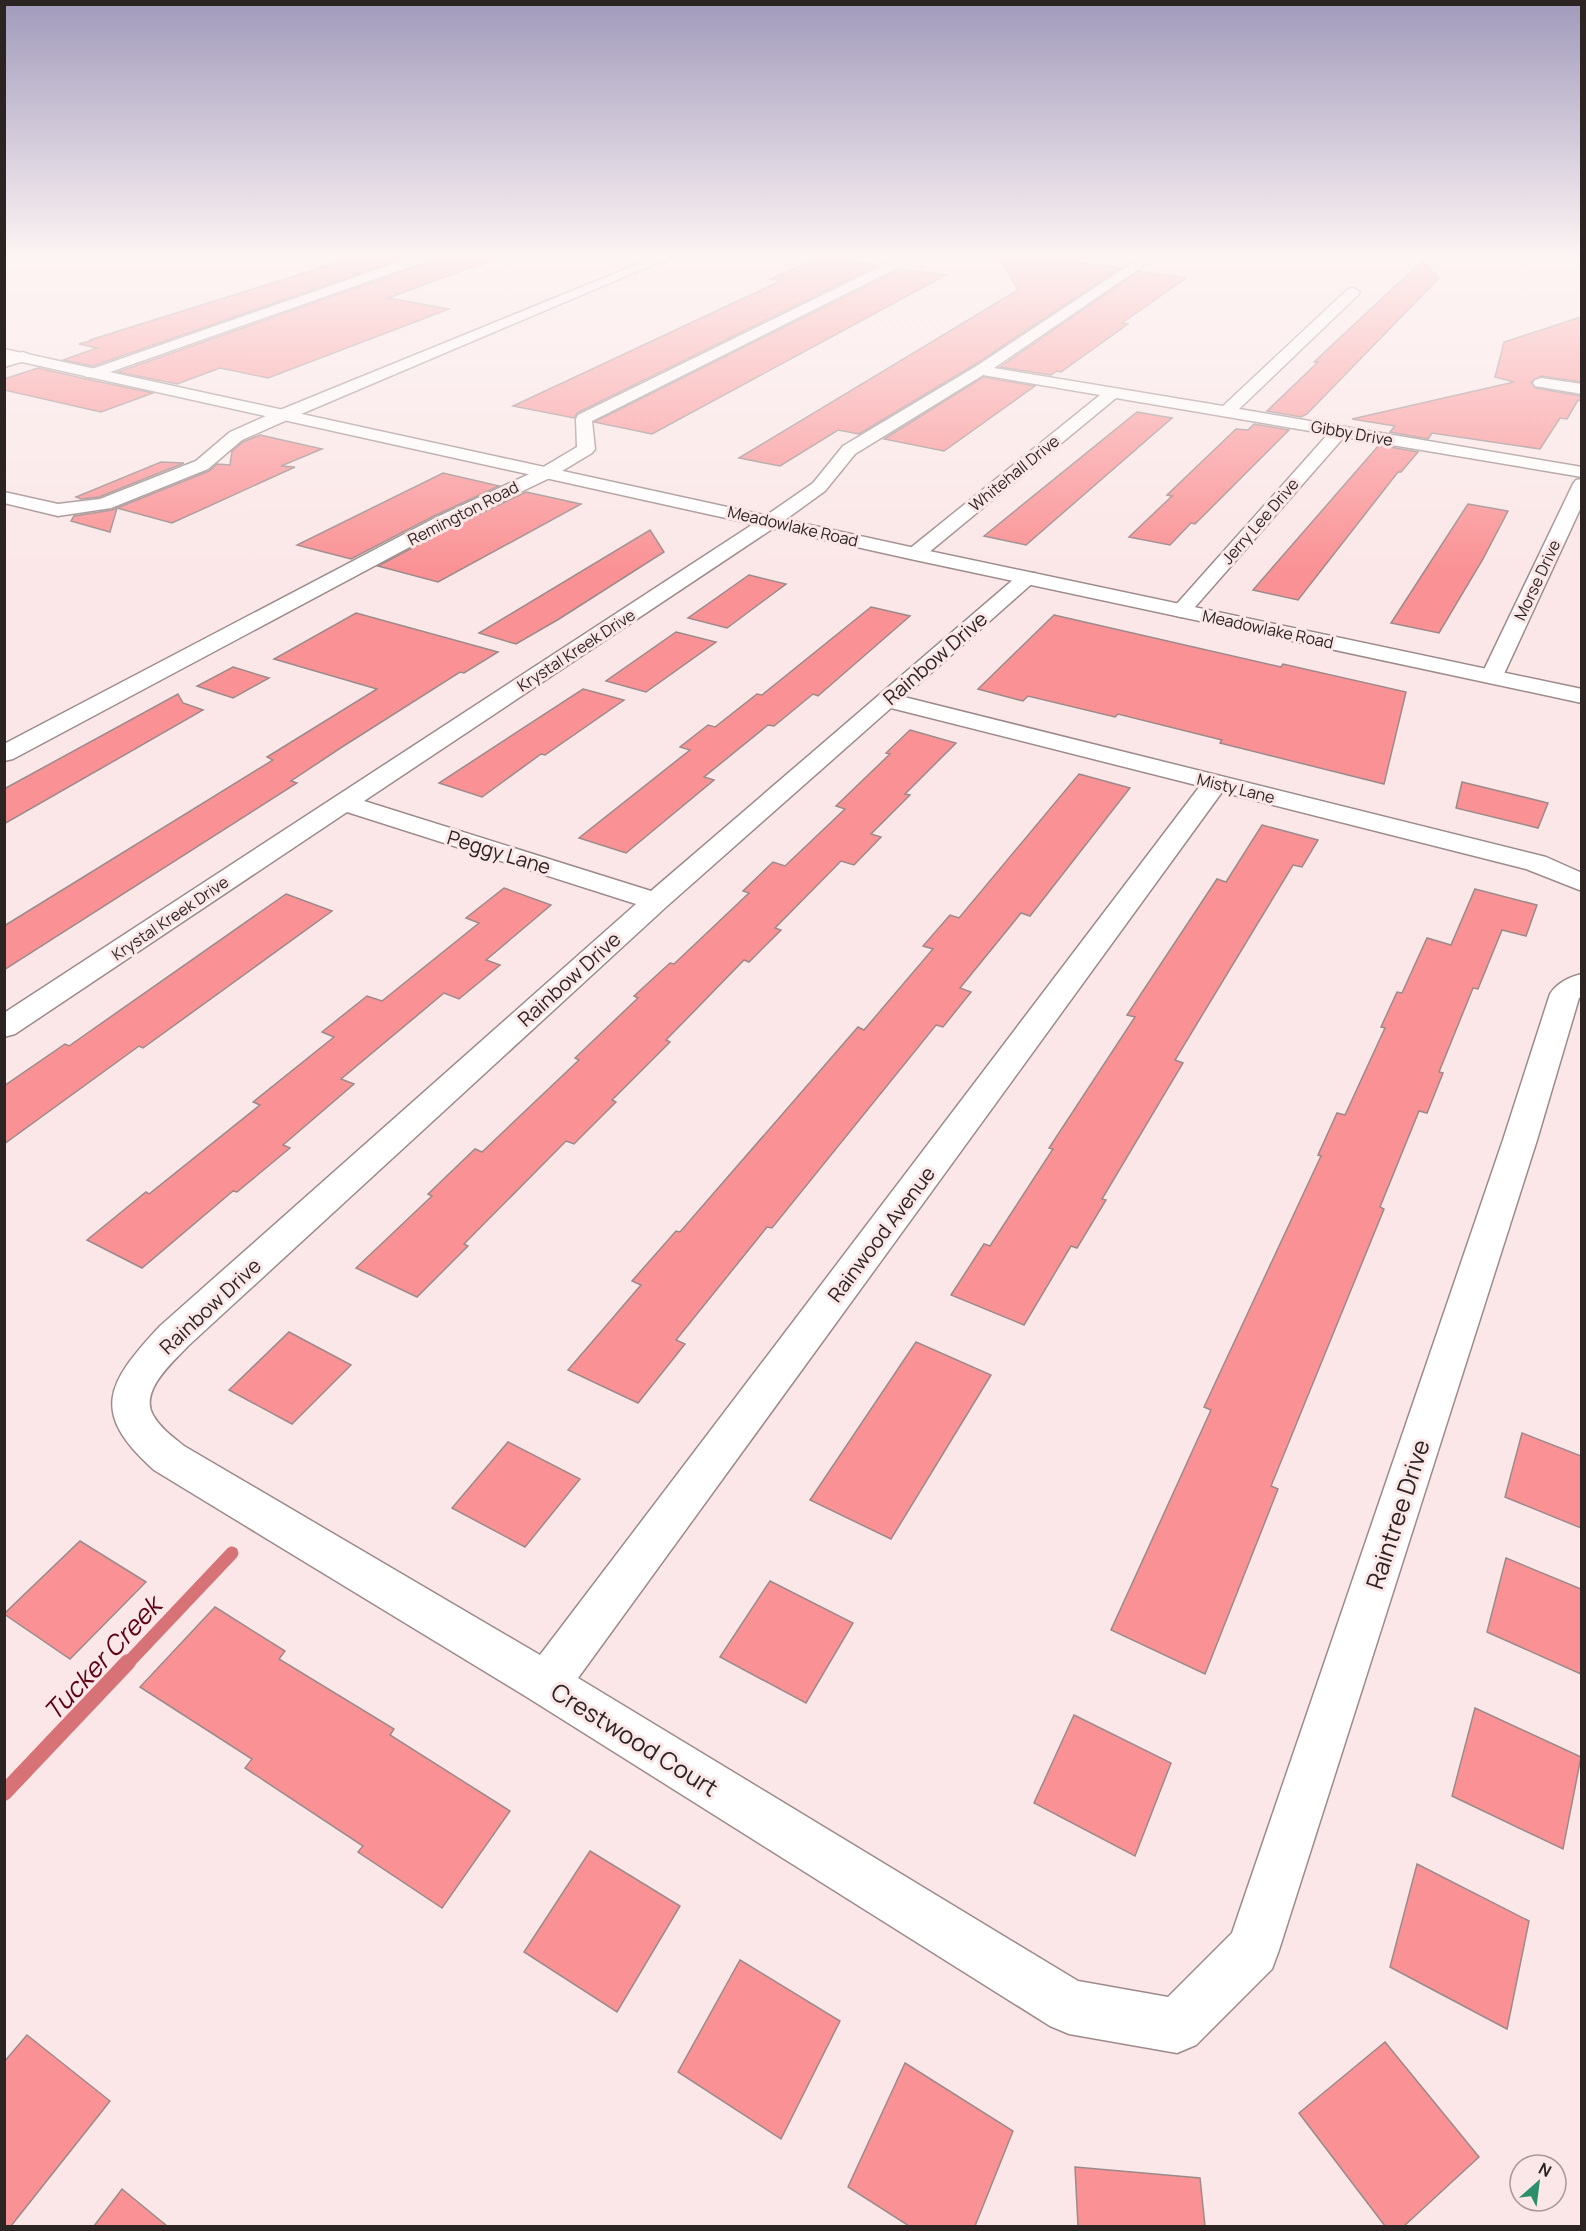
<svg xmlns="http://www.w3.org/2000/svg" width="1586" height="2231" viewBox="0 0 1586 2231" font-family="Manrope,sans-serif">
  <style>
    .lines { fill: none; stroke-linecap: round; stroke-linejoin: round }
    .stream-far1 { stroke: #d77377; stroke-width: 13 }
    .stream { stroke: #d77377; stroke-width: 16 }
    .building { fill: #fa9295; stroke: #9c8a8a; stroke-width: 1.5 }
    .minor-casing { stroke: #9d8b8b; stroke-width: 3 }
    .tertiary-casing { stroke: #9d8b8b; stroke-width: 3 }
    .minor { fill: #fff; fill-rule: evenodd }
    .tertiary { fill: #fff; fill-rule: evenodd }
    .labels { text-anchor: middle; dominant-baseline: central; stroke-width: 6; stroke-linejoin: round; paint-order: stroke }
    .far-street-label { font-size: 16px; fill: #2b2423; stroke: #fbe7e7 }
    .street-label { font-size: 20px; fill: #2b2423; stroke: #fbe7e7 }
    .near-street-label { font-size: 24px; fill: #2b2423; stroke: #fbe7e7 }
    .near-water-label { font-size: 26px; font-style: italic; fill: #5d0013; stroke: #fbe7e7 }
  </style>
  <rect width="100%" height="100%" fill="#fbe7e7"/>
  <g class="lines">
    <!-- stream-far1 -->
    <polyline class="stream-far1" points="127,1664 232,1553"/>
    <!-- stream -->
    <polyline class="stream" points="4,1793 128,1662"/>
  </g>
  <!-- building -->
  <g class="building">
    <polygon points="355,257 407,257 93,366 63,360 97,348 79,344 93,340 90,340"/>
    <polygon points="432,257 491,257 491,260 388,298 449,309 268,378 220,368 177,384 118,372 430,262"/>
    <polygon points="819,257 878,265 577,413 574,418 513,406 776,283 781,280 770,279"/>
    <polygon points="999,257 1085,257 1075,262 1120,268 974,365 859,434 838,430 780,466 739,458 1018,290"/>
    <polygon points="1422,261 1439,278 1307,414 1301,417 1267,411 1318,362 1314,362"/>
    <polygon points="901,269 946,275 652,434 594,422"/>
    <polygon points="1139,271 1186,278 1122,323 1128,324 1061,372 1057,371 1051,375 1000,367"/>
    <polygon points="1581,317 1581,382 1541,376 1531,382 1535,388 1581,396 1581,401 1578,400 1567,419 1560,418 1540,449 1432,433 1428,439 1390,432 1395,426 1352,419 1514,382 1495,377 1504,342"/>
    <polygon points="38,368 86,379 153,393 101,412 4,390 4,379"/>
    <polygon points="983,377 1035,386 944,451 884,439"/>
    <polygon points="1137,412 1172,418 1026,545 984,536"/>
    <polygon points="1254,424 1289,430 1195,524 1191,523 1170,545 1129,537 1172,496 1167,495 1236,429 1248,430"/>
    <polygon points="260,435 322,449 281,466 295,467 172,523 117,508 110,532 71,521 74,516 112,510 209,471 217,464 230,465 232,451 243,442"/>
    <polygon points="1379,445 1418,452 1401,472 1398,472 1298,600 1253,590"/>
    <polygon points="161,462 184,463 99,497 81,499 76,497"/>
    <polygon points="443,473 499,486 434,516 351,559 297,545"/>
    <polygon points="526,492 581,504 438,582 378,566 450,528"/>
    <polygon points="1468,504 1508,511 1483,559 1439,633 1391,623"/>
    <polygon points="650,530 664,552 559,619 516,644 479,633"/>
    <polygon points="749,575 786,584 727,628 688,618"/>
    <polygon points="871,607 910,616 818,696 813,694 774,726 768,725 704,777 714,780 626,853 579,838 690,750 680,747 708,725 715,727 757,694 762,695"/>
    <polygon points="356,613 498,652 464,673 460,672 342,747 291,781 297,783 4,970 4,926 273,760 267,757 377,689 274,659"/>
    <polygon points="1054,615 1281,667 1283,664 1406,692 1384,784 1220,743 1222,740 1118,714 1115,717 1028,696 1023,701 978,689"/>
    <polygon points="676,632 716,642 646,692 606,681"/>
    <polygon points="233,667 269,678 233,698 197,686"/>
    <polygon points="583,689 624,700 545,755 541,754 482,797 439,783"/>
    <polygon points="178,694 183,703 203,710 4,824 4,789"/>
    <polygon points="910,730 956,743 905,794 910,795 871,834 881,837 854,865 841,861 775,928 781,930 749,962 744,960 666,1040 670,1042 612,1100 616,1102 574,1144 566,1141 464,1244 468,1246 417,1297 356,1268 432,1196 428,1194 475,1149 482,1152 579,1060 575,1058 638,998 634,996 670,963 674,964 749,893 743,891 773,862 785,866 845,809 836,806 890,754 886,753"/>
    <polygon points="1079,774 1130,788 1030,916 1021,913 960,988 971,992 943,1027 936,1025 772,1228 767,1227 676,1340 685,1344 638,1403 568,1370 641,1285 632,1281 676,1231 680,1232 858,1027 864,1030 933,949 923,946 950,915 959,918"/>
    <polygon points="1462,782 1548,803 1538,828 1456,808"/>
    <polygon points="1262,825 1318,840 1302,867 1293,865 1175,1060 1183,1063 1102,1199 1106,1200 1077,1248 1071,1246 1024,1325 951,1295 984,1244 990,1246 1053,1149 1049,1148 1135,1017 1127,1015 1217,879 1226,882"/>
    <polygon points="504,888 551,905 486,960 500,965 459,999 444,993 341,1079 354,1084 283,1145 290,1148 237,1192 233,1191 142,1268 87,1240 146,1192 149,1194 260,1105 253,1102 334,1037 322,1032 367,996 382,1001 479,923 466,918"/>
    <polygon points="1475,889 1537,905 1526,936 1502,930 1478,989 1473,988 1439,1072 1443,1073 1427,1113 1419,1111 1380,1207 1384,1209 1271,1486 1278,1489 1205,1674 1111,1630 1211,1410 1204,1407 1321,1156 1318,1155 1337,1113 1345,1115 1385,1028 1381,1027 1397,992 1402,993 1427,938 1451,945"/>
    <polygon points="286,894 332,911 143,1048 139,1046 4,1144 4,1086 65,1044 69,1046"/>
    <polygon points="289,1332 351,1365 292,1424 229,1390"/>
    <polygon points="916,1342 991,1375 891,1539 810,1500"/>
    <polygon points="1522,1433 1581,1456 1581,1528 1505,1497"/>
    <polygon points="508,1442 580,1479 525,1547 452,1508"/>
    <polygon points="80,1541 146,1582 70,1659 4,1614"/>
    <polygon points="1506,1558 1581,1589 1581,1674 1487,1632"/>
    <polygon points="770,1581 853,1623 806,1703 720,1657"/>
    <polygon points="215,1607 285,1651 279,1659 394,1729 390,1735 510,1811 442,1908 358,1852 363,1846 245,1768 252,1759 140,1687"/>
    <polygon points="1475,1708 1581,1757 1563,1849 1452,1796"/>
    <polygon points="1074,1715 1171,1763 1135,1856 1034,1803"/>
    <polygon points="590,1851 680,1906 617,2012 524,1952"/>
    <polygon points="1417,1864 1529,1921 1507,2029 1390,1967"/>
    <polygon points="740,1960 840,2021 781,2139 678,2072"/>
    <polygon points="27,2035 110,2101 11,2226 4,2226 4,2062"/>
    <polygon points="1385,2042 1479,2157 1404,2226 1385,2226 1299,2113"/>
    <polygon points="905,2063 1013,2131 975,2226 909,2226 848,2187"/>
    <polygon points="1075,2167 1200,2178 1205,2226 1078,2226"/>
    <polygon points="122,2189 167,2226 94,2226"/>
  </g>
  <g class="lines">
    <defs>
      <g id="minor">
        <polygon points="413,257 430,257 429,260 96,377 86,377 83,374 86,371"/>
        <polygon points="655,257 671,257 287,420 242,440 208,469 111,508 58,516 4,503 4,492 58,504 100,499 196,461 230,432 275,412"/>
        <polygon points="896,259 901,260 902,263 901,266 592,421 595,449 592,453 552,477 449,526 13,759 4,761 4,744 435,518 540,469 577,447 576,419 578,415"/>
        <path d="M1138,259L1143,260L1144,263L1143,266L994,368L1223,406L1348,289L1353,288L1360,292L1358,295L1239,409L1582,467V477L1344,437L1188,615L1181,617L1174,615L1170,611L1174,607L1328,434L1116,398L922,558H908L905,554L908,550L1100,395L983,375L855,454L825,491L778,525L364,801L651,891L1021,573H1035L1038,577L1035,581L904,697L1546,857L1582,873V891L1526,869L1222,792L578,1678L1078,1981L1168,1997L1232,1933L1503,1140L1550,994C1557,983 1569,977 1582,974V997L1579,998L1537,1140L1279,1950L1272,1969L1196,2045L1177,2053L1069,2034L1050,2026L530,1699L154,1470C89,1412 107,1383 160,1326L636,904L347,812L15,1034L4,1037V1013L764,517L813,483L843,446L975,367ZM891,708L1200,786L540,1655L184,1446C173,1437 160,1428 153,1415C139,1391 173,1362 188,1346L666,907Z"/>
        <polygon points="23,352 28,354 31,357 28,360 4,367 4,358"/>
        <polygon points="1541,378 1582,384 1582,394 1535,386 1533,383 1535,380"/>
        <polygon points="1582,479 1582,505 1503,676 1500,681 1492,683 1484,681 1481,676 1573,484 1576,480"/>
      </g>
      <polygon id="tertiary" points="4,349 915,548 1582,689 1582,703 915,560 4,358"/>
    </defs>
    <!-- minor casing -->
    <use href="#minor" class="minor-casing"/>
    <!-- tertiary casing -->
    <use href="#tertiary" class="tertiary-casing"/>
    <!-- minor -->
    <use href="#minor" class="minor"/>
    <!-- tertiary -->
    <use href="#tertiary" class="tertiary"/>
  </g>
  <!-- sky -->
  <linearGradient id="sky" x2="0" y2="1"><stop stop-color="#a19abb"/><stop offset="0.45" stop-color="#fdf4f4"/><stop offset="1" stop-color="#fdf4f4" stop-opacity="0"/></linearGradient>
  <rect width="1586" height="569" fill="url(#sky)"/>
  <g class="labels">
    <!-- far-street labels -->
    <g class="far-street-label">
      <text transform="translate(1352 433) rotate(10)">Gibby Drive</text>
      <text transform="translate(1014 473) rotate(-39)">Whitehall Drive</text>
      <text transform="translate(463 513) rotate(-27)">Remington Road</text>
      <text transform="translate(1260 521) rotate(-49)">Jerry Lee Drive</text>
      <text transform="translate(793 526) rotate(13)">Meadowlake Road</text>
      <text transform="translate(1537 580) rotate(-65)">Morse Drive</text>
      <text transform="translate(1268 629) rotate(12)">Meadowlake Road</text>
      <text transform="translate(576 650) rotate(-33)">Krystal Kreek Drive</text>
      <text transform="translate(1236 788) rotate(14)">Misty Lane</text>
      <text transform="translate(170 918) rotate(-34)">Krystal Kreek Drive</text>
    </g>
    <!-- street labels -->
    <g class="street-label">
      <text transform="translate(935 658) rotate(-41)">Rainbow Drive</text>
      <text transform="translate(499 852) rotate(17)">Peggy Lane</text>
      <text transform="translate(569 979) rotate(-42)">Rainbow Drive</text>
      <text transform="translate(881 1234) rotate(-53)">Rainwood Avenue</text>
      <text transform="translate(210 1306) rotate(-43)">Rainbow Drive</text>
    </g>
    <!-- near-street labels -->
    <g class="near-street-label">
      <text transform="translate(1397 1514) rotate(-72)">Raintree Drive</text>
      <text transform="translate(635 1739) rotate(32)">Crestwood Court</text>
    </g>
    <!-- near-water labels -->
    <g class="near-water-label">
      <text transform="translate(102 1658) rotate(-47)">Tucker Creek</text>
    </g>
  </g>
  <!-- border -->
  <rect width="1586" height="2231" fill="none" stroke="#2b2423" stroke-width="12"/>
  <!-- north arrow -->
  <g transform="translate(1538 2183) rotate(28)"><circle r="28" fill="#fbe7e7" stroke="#a89999" stroke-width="1.5"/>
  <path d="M0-4.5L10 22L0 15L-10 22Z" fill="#2b8f6b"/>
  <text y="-9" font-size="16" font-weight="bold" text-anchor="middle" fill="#2b2423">N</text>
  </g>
</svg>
